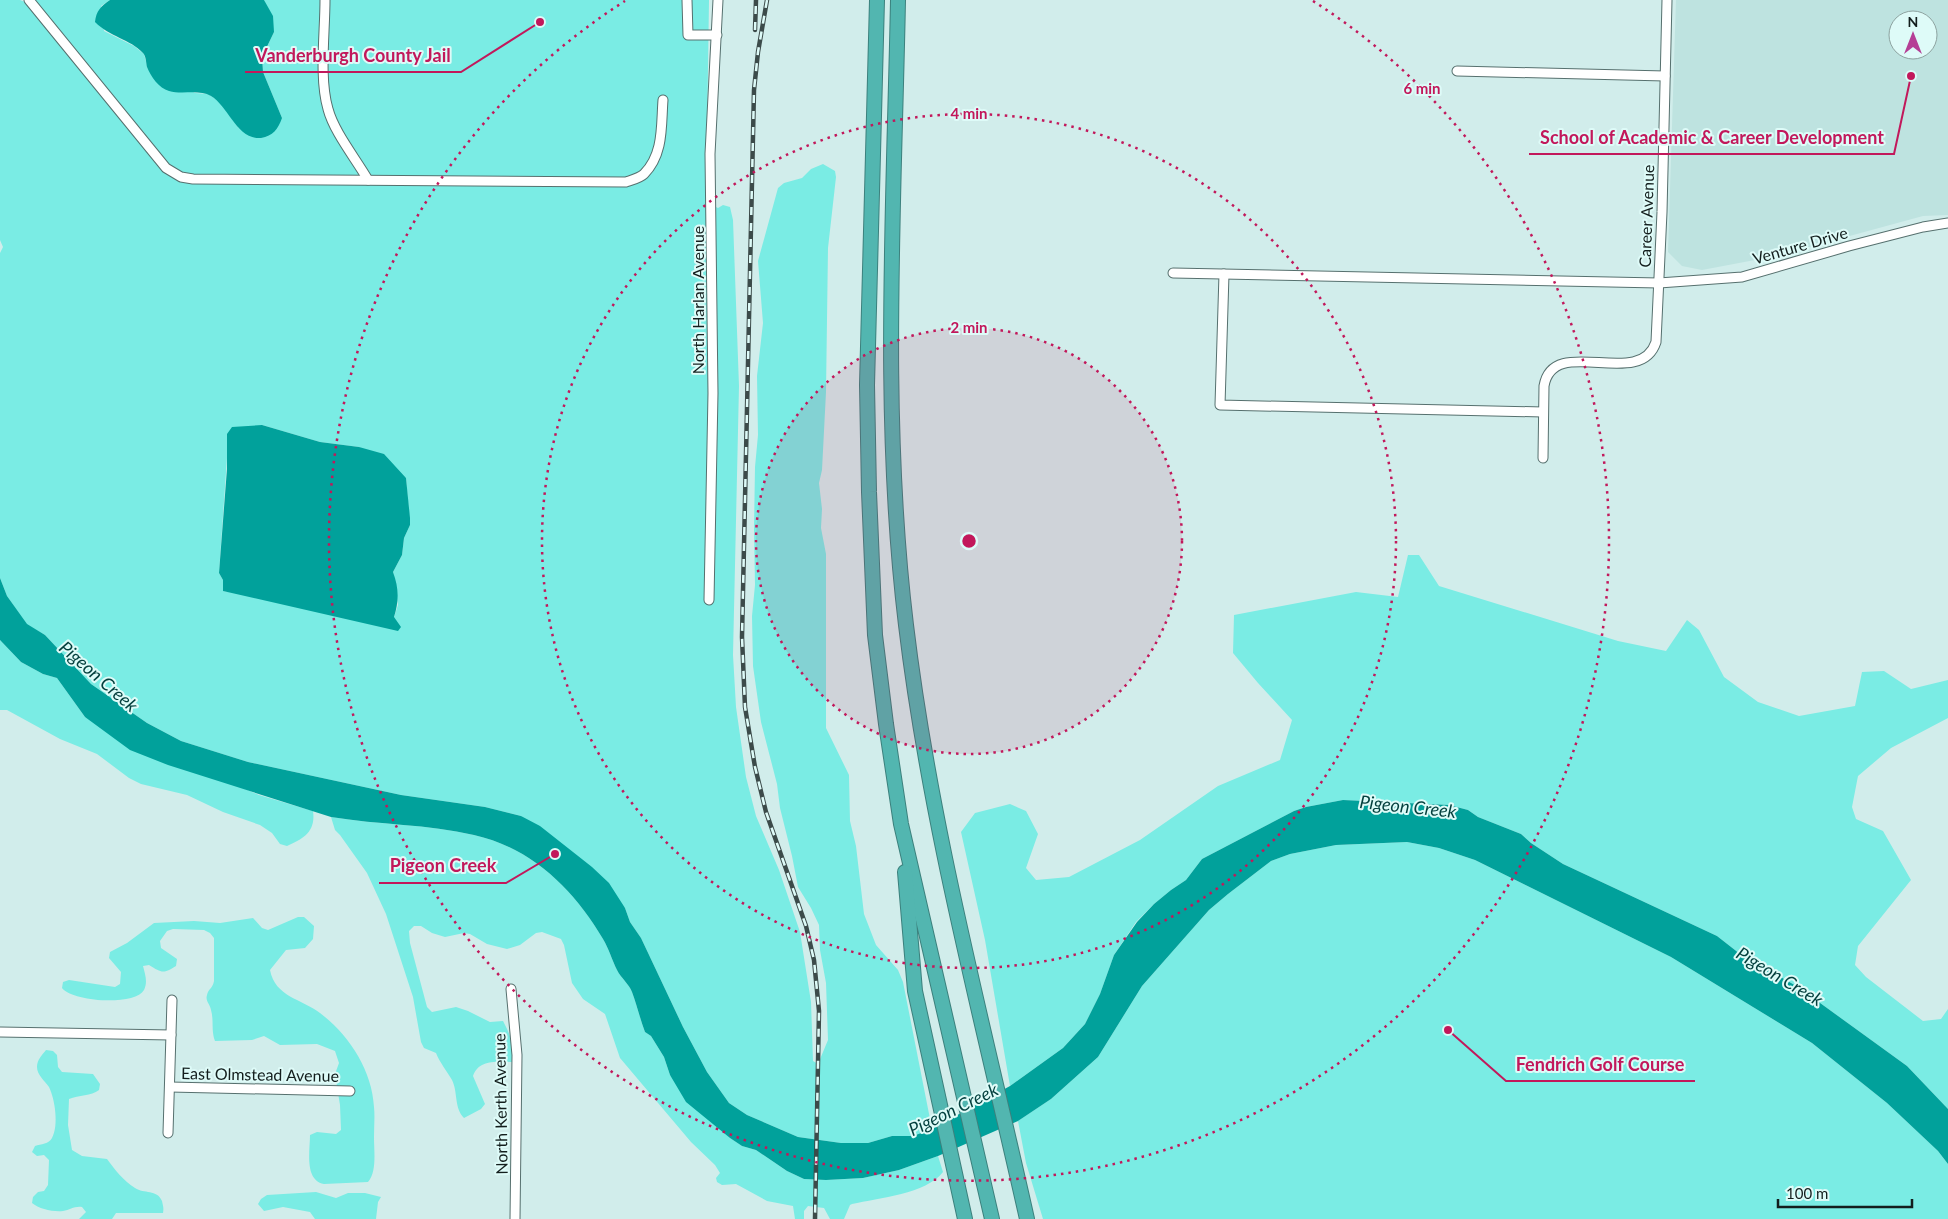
<svg xmlns="http://www.w3.org/2000/svg" width="1948" height="1219" viewBox="0 0 1948 1219" font-family="Lato,sans-serif">
  <style>
    .built { fill: #bee3e0; fill-rule: evenodd }
    .green { fill: #7aece4; fill-rule: evenodd }
    .water { fill: #01a19b }
    .lines { fill: none; stroke-linecap: round; stroke-linejoin: round }
    .minor-casing { stroke: #56706e; stroke-width: 11 }
    .highway-casing { stroke: #3c817d; stroke-width: 16 }
    .minor { stroke: #fff; stroke-width: 9 }
    .highway { stroke: #52b6b0; stroke-width: 14 }
    .rail-casing { stroke: #3c4b4a; stroke-width: 4.5 }
    .rail { stroke: #defbf8; stroke-width: 2.5; stroke-dasharray: 8; stroke-linecap: butt }
    .ring { fill: none; stroke: #c2185b; stroke-width: 2.5; stroke-dasharray: 2.5 5 }
    .labels { text-anchor: middle; dominant-baseline: central; stroke-width: 4; stroke-linejoin: round; paint-order: stroke }
    .street-label { font-size: 16px; fill: #131e1d; stroke: #defbf8 }
    .water-label { font-size: 18px; font-style: italic; fill: #033f3d; stroke: #defbf8 }
    .centre { fill: #c2185b; stroke: #defbf8; stroke-width: 2.5 }
    .ring-label { font-size: 15px; text-anchor: middle; font-weight: bold; fill: #c2185b; stroke: #defbf8; stroke-width: 4; stroke-linejoin: round; paint-order: stroke }
    .leader { fill: none; stroke: #c2185b; stroke-width: 2 }
    .callout-dot { fill: #c2185b; stroke: #defbf8; stroke-width: 2 }
    .callout-label { font-size: 18px; text-anchor: middle; font-weight: bold; fill: #c2185b; stroke: #defbf8; stroke-width: 4; stroke-linejoin: round; paint-order: stroke }
  </style>
  <rect width="100%" height="100%" fill="#d1edeb"/>
  <!-- built -->
  <path class="built" d="M1676,0H1948V215L1923,216L1776,256L1702,270L1682,266L1668,252ZM1898,20H1928V50H1898Z"/>
  <!-- green -->
  <g class="green">
    <path d="M0,0H20L30,4L33,0H110L101,6L104,31L134,46L144,54L148,69L195,93L208,94L219,101L239,128L282,118L263,72L262,57L274,32L264,0H709L706,202L718,208L723,205L730,207L733,220L739,386L733,655L736,707L746,777L756,816L779,870L800,932L811,1002L813,1061L818,1064L828,1040L826,983L820,950L819,925L811,908L798,887L792,856L780,808L777,784L761,722L753,666L752,616L755,585L754,529L755,467L758,435L757,376L763,323L758,261L778,188L784,183L802,178L811,169L823,164L835,171L836,177L828,248L826,392L822,470L819,483L822,509L821,528L826,554V728L849,775L850,821L856,846L864,914L876,945L898,970L903,982L932,1129L913,1136H892L868,1143H841L798,1137L747,1115L729,1103L707,1072L683,1027L641,938L630,922L625,908L521,816L485,807L401,795L248,762L181,741L147,723L91,684L45,635L27,625L7,596L0,578V253L3,247L0,240ZM262,425L320,442L359,447L406,478L410,525L404,538L402,555L393,572L398,605L394,617L223,591V580L219,573L227,458Z"/>
    <polygon points="1408,555 1419,555 1439,586 1618,641 1666,651 1687,620 1699,630 1724,677 1758,702 1799,716 1855,706 1862,672 1884,671 1911,689 1948,680 1948,718 1891,748 1858,776 1852,807 1856,819 1883,831 1911,880 1858,946 1855,965 1866,977 1923,1021 1941,1019 1948,1009 1948,1109 1907,1066 1798,987 1740,954 1717,936 1563,864 1531,843 1521,834 1478,817 1468,810 1449,805 1343,800 1306,807 1294,811 1202,859 1186,880 1171,890 1154,904 1136,922 1114,955 1100,994 1085,1024 1063,1048 1010,1086 985,940 961,832 975,813 1010,804 1026,811 1038,834 1026,868 1036,880 1069,877 1140,840 1218,786 1280,760 1292,720 1258,683 1233,653 1234,615 1356,592 1398,597"/>
    <path d="M0,640L21,662L43,674L57,678L85,717L259,795L313,811C316,832 303,839 287,846L280,844L272,833L260,825L223,812L187,795L141,784L129,778L97,754L60,739L7,710H0Z"/>
    <path d="M331,817C379,825 428,824 474,835C532,848 574,890 603,939C609,949 612,960 617,970C621,978 629,984 632,992C637,1005 640,1019 645,1032L651,1036L664,1057L670,1075L730,1138L742,1146L756,1150L787,1171L804,1179L826,1180L863,1178L899,1170L938,1156L943,1172C926,1194 879,1198 852,1204L850,1205L844,1219H830L824,1208L808,1206L804,1211V1219H795L793,1206L767,1201L736,1184L722,1185L717,1182L716,1178L720,1173L715,1165L691,1142L620,1058L605,1014L583,999L572,983L564,945L561,939L542,932L536,933L520,945L507,949L487,944L470,934L464,933L445,937L432,933L421,926H414L409,931L410,943L427,1007L432,1012L456,1007L468,1011L490,1022L503,1021C511,1036 514,1045 512,1062C497,1062 479,1059 473,1076L485,1104L481,1109L464,1118C454,1108 458,1092 452,1080C447,1071 440,1063 436,1053L424,1048L421,1042L413,997L386,914L367,873L340,835L335,830Z"/>
    <polygon points="1407,842 1439,848 1475,860 1671,957 1812,1043 1887,1103 1938,1151 1948,1164 1948,1219 1043,1219 1026,1163 1018,1121 1051,1099 1098,1057 1142,986 1209,910 1228,894 1271,861 1290,854 1336,845"/>
    <path d="M298,917H304L314,926L313,939L305,948L286,950L270,970C275,997 302,999 320,1013C349,1035 372,1070 374,1107C375,1117 374,1127 374,1137C374,1151 377,1172 368,1182L324,1184C304,1180 310,1151 310,1135L317,1132L336,1134L341,1130L340,1105L335,1074L339,1063L335,1051L317,1044L280,1045L264,1036L252,1040L215,1041C211,1031 214,1020 211,1010C210,1004 205,1001 207,995C208,989 213,988 214,981V938L210,933L204,930L173,929L167,931L160,941L161,948L177,959L176,966C163,974 162,973 149,965L143,966C145,974 148,982 144,990C135,1006 73,1002 62,988L63,982L69,980L115,987L120,984L121,972L109,958L110,952L127,943L154,923L194,921L220,923L253,918L262,928L268,930Z"/>
    <path d="M46,1050L53,1051L57,1055L58,1067L62,1072L93,1074L100,1084L99,1090C91,1096 79,1095 69,1099L68,1125L72,1150L82,1156L107,1159C115,1170 123,1180 135,1188C144,1194 157,1189 162,1201C163,1206 164,1208 163,1213H116L112,1219H79L86,1212L82,1207C74,1206 70,1210 63,1211C53,1212 39,1209 32,1203L33,1197L38,1192L44,1191L48,1185L49,1160L44,1155L37,1156L32,1152L35,1146C41,1144 49,1144 52,1138C59,1126 55,1099 49,1087C45,1081 37,1075 37,1067C37,1060 42,1055 46,1050Z"/>
    <polygon points="316,1192 336,1198 348,1193 365,1193 381,1197 378,1202 376,1219 315,1219 310,1212 283,1207 264,1211 258,1204 261,1199 267,1195"/>
  </g>
  <!-- water -->
  <g class="water">
    <path d="M110,0H264L273,16L274,32L262,57L263,72L282,118C278,129 273,136 261,138C237,140 229,107 211,96C199,89 182,95 169,91C159,88 151,77 147,67C146,62 146,56 143,53C130,39 110,37 95,22C96,11 101,6 110,0Z"/>
    <path d="M262,425L320,442L359,447L384,454L406,478L410,518V525L404,538L402,555L393,572C399,588 399,601 394,617L401,627L398,631L223,591V580L219,573L227,469V434L232,427Z"/>
    <path d="M0,578L7,596L27,624L45,635L91,684L147,723L181,741L248,762L401,795L485,807L521,816L540,826L592,867L609,883L625,908L630,922L641,938L683,1027L707,1072L729,1103L747,1115L798,1137L841,1143H868L892,1136H913L932,1129L1010,1086L1063,1048L1085,1024L1100,994L1114,955L1137,922L1154,904L1171,890L1186,880L1202,859L1294,811L1306,807L1343,800L1449,805L1468,810L1478,817L1521,834L1531,843L1563,864L1717,936L1740,954L1798,987L1907,1066L1948,1109V1164L1938,1151L1887,1103L1812,1043L1671,957L1475,860L1439,848L1407,842L1336,845L1290,854L1271,861L1228,894L1209,910L1142,986L1098,1057L1051,1099L1018,1121L938,1156L899,1170L863,1178L826,1180L804,1179L787,1171L756,1150L742,1146L730,1138L686,1102L670,1075L664,1057L651,1036L645,1032C640,1019 637,1005 632,992C629,984 621,978 617,970C612,960 609,949 603,939C574,890 532,848 474,835C428,824 379,825 331,817L168,765L130,750L85,717L57,678L43,674L21,662L0,640Z"/>
  </g>
  <g class="lines">
    <defs>
      <g id="minor">
        <path d="M29,0L166,168L181,177L193,179L626,182C632,180 640,178 644,174C664,154 661,125 663,100"/>
        <path d="M325,0C325,33 319,78 328,109C334,132 356,159 368,180"/>
        <polyline points="687,0 688,35 717,35"/>
        <polyline points="1457,71 1665,76"/>
        <polyline points="1173,273 1659,283 1742,277 1849,246 1923,227 1948,223"/>
        <polyline points="1224,274 1220,405 1543,412"/>
        <path d="M1543,458L1544,386C1553,333 1640,391 1656,342L1662,212L1667,0"/>
        <polyline points="709,600 713,393 710,154 718,0"/>
        <polyline points="511,989 517,1055 515,1219"/>
        <polyline points="0,1032 171,1035"/>
        <polyline points="170,1087 350,1091"/>
        <polyline points="168,1133 172,1000"/>
      </g>
      <g id="highway">
        <polyline points="877,0 867,385 869,492 875,635 886,724 901,824 992,1219"/>
        <path d="M898,0C894,208 881,418 906,625C930,826 983,1022 1027,1219"/>
        <polyline points="905,872 915,991 965,1219"/>
      </g>
    </defs>
    <!-- minor casing -->
    <use href="#minor" class="minor-casing"/>
    <!-- highway casing -->
    <use href="#highway" class="highway-casing"/>
    <!-- minor -->
    <use href="#minor" class="minor"/>
    <!-- highway -->
    <use href="#highway" class="highway"/>
    <defs>
      <g id="rail">
        <polyline points="767,0 758,52 754,90 742,637 745,707 755,767 766,812 806,926 814,960 819,1011 815,1219"/>
        <polyline points="755,30 756,0"/>
      </g>
    </defs>
    <!-- rail casing -->
    <use href="#rail" class="rail-casing"/>
    <!-- rail -->
    <use href="#rail" class="rail"/>
  </g>
  <!-- distance rings -->
  <circle cx="969" cy="541" r="213" fill="#c2185b" fill-opacity=".12"/>
  <g class="ring">
    <circle cx="969" cy="541" r="213"/>
    <circle cx="969" cy="541" r="427"/>
    <path d="M1313 1A640 640 0 1 1 625 1"/>
  </g>
  <g class="labels">
    <!-- street labels -->
    <g class="street-label">
      <text transform="translate(1646 216) rotate(-88)">Career Avenue</text>
      <text transform="translate(1800 245) rotate(-16)">Venture Drive</text>
      <text transform="translate(697 300) rotate(-90)">North Harlan Avenue</text>
      <text transform="translate(260 1074) rotate(1)">East Olmstead Avenue</text>
      <text transform="translate(500 1104) rotate(-91)">North Kerth Avenue</text>
    </g>
    <!-- water labels -->
    <g class="water-label">
      <text transform="translate(99 676) rotate(41)">Pigeon Creek</text>
      <text transform="translate(1408 806) rotate(6)">Pigeon Creek</text>
      <text transform="translate(1780 976) rotate(31)">Pigeon Creek</text>
      <text transform="translate(953 1109) rotate(-26)">Pigeon Creek</text>
    </g>
  </g>
  <circle cx="969" cy="541" r="8" class="centre"/>
  <g class="ring-label">
    <text x="1422" y="94">6 min</text>
    <text x="969" y="119">4 min</text>
    <text x="969" y="333">2 min</text>
  </g>
  <!-- callouts -->
  <path class="leader" d="M540 22L461 72H245M1911 76L1894 154H1529M555 854L506 883H379M1448 1030L1506 1081H1695"/>
  <g class="callout-dot">
    <circle cx="540" cy="22" r="5"/>
    <circle cx="1911" cy="76" r="5"/>
    <circle cx="555" cy="854" r="5"/>
    <circle cx="1448" cy="1030" r="5"/>
  </g>
  <g class="callout-label">
    <text x="353" y="62">Vanderburgh County Jail</text>
    <text x="1712" y="144">School of Academic &amp; Career Development</text>
    <text x="443" y="872">Pigeon Creek</text>
    <text x="1600" y="1071">Fendrich Golf Course</text>
  </g>
  <!-- north arrow -->
  <g transform="translate(1913 35)"><circle r="24" fill="#defbf8" stroke="#8da3a0"/>
  <path d="M0-4L9 19L0 12L-9 19Z" fill="#b53f96"/>
  <text y="-8" font-size="14" font-weight="bold" text-anchor="middle" fill="#131e1d">N</text>
  </g>
  <!-- scale -->
  <path d="M1778 1199v8h134v-8" fill="none" stroke="#131e1d" stroke-width="2.5"/>
  <text x="1786" y="1199" font-size="15" fill="#131e1d" stroke="#defbf8" stroke-width="4" paint-order="stroke">100 m</text>
</svg>
